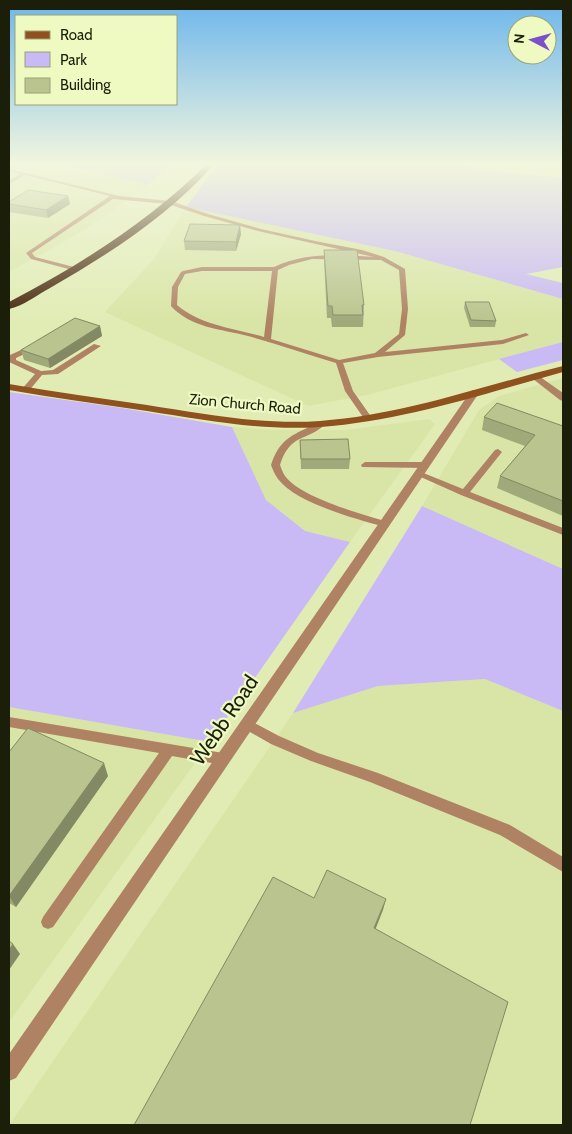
<svg xmlns="http://www.w3.org/2000/svg" width="572" height="1134" viewBox="0 0 572 1134" font-family="Cabin,sans-serif">
  <style>
    .built { fill: #d9e5a6 }
    .green { fill: #c9b9f5 }
    .lines { fill: none; stroke-linecap: round; stroke-linejoin: round }
    .lane { fill: #ae8263; fill-rule: evenodd }
    .street { fill: #ae8263; fill-rule: evenodd }
    .secondary { fill: #8f511d; fill-rule: evenodd }
    .highway { fill: #45250a; fill-rule: evenodd }
    .wall { fill: #a0a97a }
    .shaded-wall { fill: #828963 }
    .building { fill: #bac48e; stroke: #828963 }
    .labels { text-anchor: middle; dominant-baseline: central; stroke-width: 4.5; stroke-linejoin: round; paint-order: stroke }
    .far-street-label { font-size: 15px; fill: #1b1f09; stroke: #effac2 }
    .near-street-label { font-size: 21px; fill: #1b1f09; stroke: #effac2 }
  </style>
  <rect width="100%" height="100%" fill="#e1ecb5"/>
  <!-- built -->
  <g class="built">
    <polygon points="9,163 57,163 148,185 83,231 9,272"/>
    <polygon points="186,207 395,251 563,299 563,342 367,395 308,406 105,312 154,259"/>
    <polygon points="563,378 563,569 422,506 479,410 499,396"/>
    <polygon points="429,419 435,424 350,542 305,531 266,500 232,427 273,430 345,430"/>
    <polygon points="485,679 563,711 563,1125 9,1125 293,713 378,686"/>
    <polygon points="9,707 210,742 9,1022"/>
  </g>
  <!-- green -->
  <g class="green">
    <polygon points="57,163 172,163 148,185"/>
    <polygon points="219,163 448,163 492,171 563,178 563,267 526,274 563,283 563,299 395,251 186,207"/>
    <polygon points="563,342 563,360 517,372 499,359"/>
    <polygon points="9,392 122,408 232,427 266,500 305,531 350,542 210,742 9,707"/>
    <polygon points="422,506 563,569 563,711 485,679 378,686 293,713"/>
  </g>
  <g class="lines">
    <!-- lane -->
    <g class="lane">
      <path d="M9,169L119,196L171,201L208,214L261,229L315,241L362,250L384,257L405,269L408,309L405,335L385,352L502,340L526,333L529,335L503,344L378,357L343,363L353,391L372,418L371,420H365L345,391L336,363C307,354 277,344 248,336C221,329 191,328 171,306L172,287L181,272L183,271L202,267H274C306,252 339,255 374,257L258,231L204,216L168,204L113,199L32,253L35,257L78,268V270L76,271L31,259L26,253L110,196L25,175L9,184V181L20,174L9,171ZM312,259L381,260L399,270L402,309L399,334L375,353L339,360L271,339L278,270L289,265ZM202,271H272L264,337C234,328 202,326 177,305L178,287L185,274Z"/>
      <polygon points="94,344 101,346 58,374 42,375 28,392 25,392 21,390 35,374 9,362 10,355 32,345 36,347 35,349 16,358 16,360 41,371 53,370"/>
      <path d="M319,422H322L326,424C306,442 290,433 280,465C281,468 283,473 285,476C301,498 362,514 388,522L390,524L388,526L385,527C356,519 296,503 278,479C275,475 273,470 271,465C280,437 294,435 319,422Z"/>
      <polygon points="498,449 502,452 470,492 563,528 563,535 461,495 414,474 415,472 421,472 463,489 495,450"/>
      <polygon points="365,462 425,462 429,465 425,468 362,467 361,465"/>
      <polygon points="9,717 223,753 227,755 229,759 227,763 223,765 172,756 53,927 48,929 43,927 41,922 43,917 159,753 9,727"/>
      <polygon points="247,719 279,736 318,753 378,773 510,825 563,857 563,872 500,835 370,782 311,761 271,744 243,728 241,724 243,720"/>
    </g>
    <!-- street -->
    <g class="street">
      <polygon points="536,374 563,393 563,401 560,400 533,379 533,375"/>
      <polygon points="474,390 479,393 16,1078 9,1081 9,1054 471,391"/>
    </g>
    <!-- secondary -->
    <path class="secondary" d="M563,366V372C483,394 403,421 320,427C262,431 204,420 147,411C101,404 55,398 9,390V384C55,392 101,398 147,405C204,414 262,425 320,421C403,415 482,386 563,366Z"/>
    <!-- highway -->
    <path class="highway" d="M208,163H215C170,215 109,254 50,288C37,295 23,306 9,309V302C82,264 149,221 208,163Z"/>
  </g>
  <!-- wall -->
  <g class="wall">
    <polygon points="68,196 70,204 48,218 9,212 9,202"/>
    <polygon points="241,234 236,251 185,250 184,241"/>
    <polygon points="324,250 364,305 363,327 332,327 331,318 327,318 324,261"/>
    <polygon points="465,302 496,321 495,327 470,327 464,308"/>
    <polygon points="100,326 102,336 50,368 24,360 21,350"/>
    <polygon points="484,417 563,426 563,516 497,488 500,476 525,446 482,430"/>
    <polygon points="300,440 350,459 349,469 301,469"/>
    <polygon points="9,752 108,776 16,907 9,903"/>
  </g>
  <!-- shaded-wall -->
  <g class="shaded-wall">
    <polygon points="68,196 70,204 48,218 46,210"/>
    <polygon points="240,225 241,234 236,251 236,242"/>
    <polygon points="100,326 102,336 50,368 48,359"/>
    <polygon points="104,763 108,776 16,907 9,896"/>
    <polygon points="386,899 383,910 372,938 374,928"/>
    <polygon points="13,944 20,954 9,970 9,950"/>
  </g>
  <!-- building -->
  <g class="building">
    <polygon points="28,190 68,196 46,210 9,204 9,202"/>
    <polygon points="190,224 240,225 236,242 184,241"/>
    <polygon points="324,250 357,250 364,305 362,305 363,315 333,315 332,306 328,306"/>
    <polygon points="465,302 489,302 496,321 471,320"/>
    <polygon points="75,318 100,326 48,359 21,350"/>
    <polygon points="497,403 563,426 563,501 500,476 535,435 484,417"/>
    <polygon points="348,439 350,459 301,459 300,440"/>
    <polygon points="28,728 104,763 9,896 9,752"/>
    <polygon points="327,870 386,899 374,928 508,1002 470,1125 134,1125 273,877 314,898"/>
    <polygon points="9,941 13,944 9,950"/>
  </g>
  <!-- sky -->
  <linearGradient id="sky" x2="0" y2="1"><stop stop-color="#6db6ec"/><stop offset="0.51" stop-color="#f2f6de"/><stop offset="1" stop-color="#f2f6de" stop-opacity="0"/></linearGradient>
  <rect width="572" height="322" fill="url(#sky)"/>
  <g class="labels">
    <!-- far-street labels -->
    <g class="far-street-label">
      <text transform="translate(245 404) rotate(5)">Zion Church Road</text>
    </g>
    <!-- near-street labels -->
    <g class="near-street-label">
      <text transform="translate(224 720) rotate(-56)">Webb Road</text>
    </g>
  </g>
  <!-- border -->
  <rect width="572" height="1134" fill="none" stroke="#1b1f09" stroke-width="20"/>
  <!-- legend -->
  <rect x="15" y="15" width="162" height="90" fill="#effac2" stroke="#9aa278"/>
  <rect x="25" y="31" width="25" height="8" fill="#8f511d" stroke="#9aa278"/>
  <text x="60" y="40" font-size="15" fill="#1b1f09">Road</text>
  <rect x="25" y="52" width="25" height="15" fill="#c9b9f5" stroke="#9aa278"/>
  <text x="60" y="65" font-size="15" fill="#1b1f09">Park</text>
  <rect x="25" y="78" width="25" height="15" fill="#bac48e" stroke="#9aa278"/>
  <text x="60" y="90" font-size="15" fill="#1b1f09">Building</text>
  <!-- north arrow -->
  <g transform="translate(532 40) rotate(276)"><circle r="24" fill="#effac2" stroke="#9aa278"/>
  <path d="M0-4L9 19L0 12L-9 19Z" fill="#7c50c8"/>
  <text y="-8" font-size="14" font-weight="bold" text-anchor="middle" fill="#1b1f09">N</text>
  </g>
</svg>
